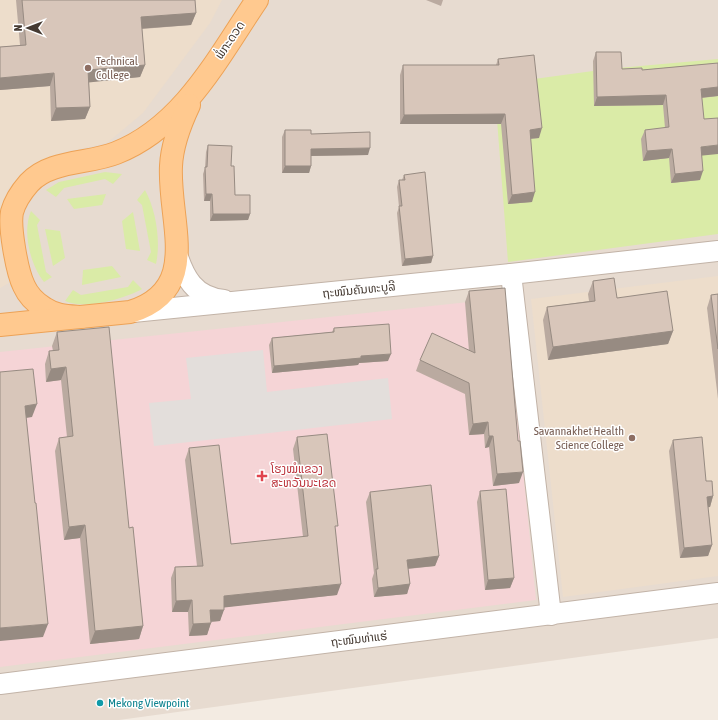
<svg xmlns="http://www.w3.org/2000/svg" width="718" height="720" viewBox="0 0 718 720" font-family="'Asap Condensed','Noto Sans Lao',sans-serif">
  <style>
    .residential { fill: #e7dbd0 }
    .education { fill: #edddcb }
    .medical { fill: #f5d4d6 }
    .green { fill: #daeba7 }
    .parking { fill: #e3dedb }
    .lines { fill: none; stroke-linecap: round; stroke-linejoin: round }
    .minor-casing { stroke: #c2b3a7; stroke-width: 22 }
    .major-casing { stroke: #eda256; stroke-width: 24 }
    .minor { stroke: #fff; stroke-width: 20 }
    .major { stroke: #ffc98f; stroke-width: 22 }
    .wall { fill: #baaaa0 }
    .shaded-wall { fill: #978b82 }
    .building { fill: #d8c6ba; stroke: #978b82 }
    .education-dot { fill: #8d6e63; stroke: #fff; stroke-width: 1.5 }
    .health-dot { fill: #e0444e; stroke: #fff; stroke-width: 1.5 }
    .culture-dot { fill: #0f9aa8; stroke: #fff; stroke-width: 1.5 }
    .labels { text-anchor: middle; dominant-baseline: central; stroke-width: 3; stroke-linejoin: round; paint-order: stroke }
    .street-label { font-size: 12px; fill: #453a32; stroke: #fff }
    .education-label { font-size: 12px; fill: #785e54; stroke: #fff; text-anchor: start }
    .health-label { font-size: 12px; fill: #be3a42; stroke: #fff; text-anchor: start }
    .culture-label { font-size: 12px; fill: #0d838f; stroke: #fff; text-anchor: start }
  </style>
  <rect width="100%" height="100%" fill="#f3ebe2"/>
  <!-- residential -->
  <polygon class="residential" points="0,0 718,0 718,638 119,720 0,720"/>
  <!-- education -->
  <g class="education">
    <polygon points="0,0 222,0 210,23 143,113 107,143 61,153 42,160 26,169 8,190 0,214"/>
    <polygon points="0,238 9,283 0,288"/>
    <polygon points="718,276 718,576 563,597 531,299"/>
  </g>
  <!-- medical -->
  <polygon class="medical" points="506,298 536,600 0,667 0,352"/>
  <!-- green -->
  <g class="green">
    <polygon points="718,59 718,234 508,262 493,68 534,79 593,71 593,61 617,61 618,68"/>
    <polygon points="105,172 122,174 113,184 105,179 64,188 56,197 46,190 59,182"/>
    <path d="M145,190C156,210 161,241 156,264L147,260L151,252L142,205L137,200Z"/>
    <polygon points="106,194 102,205 74,209 67,199"/>
    <path d="M31,211L40,220L37,225L46,272L52,277L44,282C30,264 22,232 31,211Z"/>
    <polygon points="133,212 140,251 126,249 122,221"/>
    <polygon points="45,229 60,231 65,258 53,266"/>
    <polygon points="112,266 121,277 82,285 83,270"/>
    <path d="M133,280L142,289C124,299 85,310 65,301L73,290L81,295L128,287Z"/>
  </g>
  <!-- parking -->
  <polygon class="parking" points="263,350 267,392 388,378 392,419 154,446 149,403 191,399 186,358"/>
  <g class="lines">
    <defs>
      <g id="minor">
        <path d="M176,251C184,277 194,297 224,300"/>
        <polyline points="511,274 551,615"/>
        <polyline points="133,312 511,274 718,251"/>
        <polyline points="0,684 718,593"/>
      </g>
      <g id="major">
        <path d="M81,317C69,316 55,316 44,308C36,303 28,295 24,286C17,272 9,227 12,212C15,201 22,191 29,183C50,160 89,164 116,153C183,127 219,56 257,0"/>
        <path d="M0,325L130,312C203,290 168,222 171,166C172,144 180,124 189,105"/>
      </g>
    </defs>
    <!-- minor casing -->
    <use href="#minor" class="minor-casing"/>
    <!-- major casing -->
    <use href="#major" class="major-casing"/>
    <!-- minor -->
    <use href="#minor" class="minor"/>
    <!-- major -->
    <use href="#major" class="major"/>
  </g>
  <!-- wall -->
  <g class="wall">
    <polygon points="16,0 195,0 196,13 191,25 142,29 145,65 140,77 89,82 90,107 85,119 51,121 50,86 0,90 0,47 20,45"/>
    <polygon points="426,0 443,0 441,6"/>
    <polygon points="596,52 622,69 642,70 718,63 718,96 702,98 702,156 700,180 671,183 669,158 643,161 641,139 645,130 665,128 663,105 594,106 593,61"/>
    <polygon points="498,59 539,138 530,139 532,202 508,204 501,124 400,124 400,75 403,65 496,65"/>
    <polygon points="285,130 311,134 368,155 311,156 311,166 309,173 282,173 282,137"/>
    <polygon points="208,145 231,166 235,195 250,214 248,220 210,221 210,201 204,201 203,174 205,168 206,152"/>
    <polygon points="404,175 433,256 431,263 402,266 397,213 399,207 397,187 399,180 402,180"/>
    <polygon points="593,281 617,298 673,331 668,344 548,360 543,320 547,307 589,301 588,294"/>
    <polygon points="469,291 519,483 493,486 489,447 485,448 484,434 469,435 465,394 416,371 420,360 469,351 465,302"/>
    <polygon points="718,294 718,399 707,308 711,295"/>
    <polygon points="334,328 388,361 359,363 358,365 272,373 269,345 272,338 332,332"/>
    <polygon points="57,332 129,528 143,626 139,639 90,644 80,538 64,540 55,451 59,438 67,437 61,380 46,382 45,364 49,351 53,351 52,346"/>
    <polygon points="297,437 336,531 337,595 224,607 220,621 211,622 207,635 189,636 188,612 172,612 171,578 175,567 197,566 185,460 189,448 231,544 303,537 293,449"/>
    <polygon points="673,440 706,481 713,496 710,507 708,507 712,545 708,556 680,558 669,451"/>
    <polygon points="480,491 514,578 510,588 485,590 477,502"/>
    <polygon points="370,492 439,556 435,566 408,569 410,584 407,594 374,597 372,579 374,573 366,502"/>
  </g>
  <!-- shaded-wall -->
  <g class="shaded-wall">
    <polygon points="196,13 191,25 136,29 141,17"/>
    <polygon points="145,65 140,77 84,83 88,70"/>
    <polygon points="54,73 50,86 0,90 0,78"/>
    <polygon points="718,87 718,96 698,98 701,89"/>
    <polygon points="666,95 663,105 594,106 597,97"/>
    <polygon points="90,107 85,119 51,121 56,108"/>
    <polygon points="505,114 501,124 400,124 404,115"/>
    <polygon points="542,128 539,138 526,139 530,130"/>
    <polygon points="718,145 718,154 698,156 701,147"/>
    <polygon points="370,148 368,155 309,156 311,149"/>
    <polygon points="672,149 669,158 643,161 647,151"/>
    <polygon points="285,166 311,166 309,173 282,173"/>
    <polygon points="703,171 700,180 671,183 675,174"/>
    <polygon points="535,192 532,202 508,204 512,195"/>
    <polygon points="206,194 212,194 210,201 204,201"/>
    <polygon points="213,214 250,214 248,220 210,221"/>
    <polygon points="433,256 431,263 402,266 405,259"/>
    <polygon points="673,331 668,344 548,360 553,347"/>
    <polygon points="391,354 388,361 359,363 358,365 272,373 274,366 361,356"/>
    <polygon points="66,367 61,380 46,382 51,369"/>
    <polygon points="37,404 32,417 20,419 25,406"/>
    <polygon points="488,422 484,434 469,435 473,424"/>
    <polygon points="489,436 493,436 489,447 485,448"/>
    <polygon points="523,472 519,483 493,486 497,474"/>
    <polygon points="713,496 710,507 704,508 707,497"/>
    <polygon points="85,525 80,538 64,540 69,527"/>
    <polygon points="712,545 708,556 680,558 684,548"/>
    <polygon points="439,556 435,566 404,569 407,560"/>
    <polygon points="514,578 510,588 485,590 488,580"/>
    <polygon points="341,584 337,595 220,608 224,596"/>
    <polygon points="410,584 407,594 374,597 378,588"/>
    <polygon points="192,600 188,612 172,612 176,601"/>
    <polygon points="210,610 224,610 220,621 206,622"/>
    <polygon points="211,623 207,635 189,636 193,624"/>
    <polygon points="48,624 43,637 0,641 0,628"/>
    <polygon points="143,626 139,639 90,644 95,631"/>
  </g>
  <!-- building -->
  <g class="building">
    <polygon points="22,0 195,0 196,13 141,17 145,65 88,70 90,107 56,108 54,73 0,78 0,47 26,45"/>
    <polygon points="596,52 621,52 622,69 642,68 642,70 718,63 718,87 701,89 704,119 718,118 718,145 701,147 703,171 675,174 672,149 647,151 645,130 669,127 666,95 597,97"/>
    <polygon points="534,55 542,128 530,130 535,192 512,195 505,114 404,115 403,65 499,65 498,59"/>
    <polygon points="285,130 311,130 311,134 370,132 370,148 311,149 311,166 285,166"/>
    <polygon points="208,145 232,146 231,166 234,166 235,195 250,195 250,214 213,214 212,194 206,194 205,167 207,167"/>
    <polygon points="425,172 433,256 405,259 399,206 402,206 399,180 405,180 404,175"/>
    <polygon points="614,278 617,298 667,291 673,331 553,347 547,307 595,301 593,281"/>
    <polygon points="505,288 518,441 520,441 523,472 497,474 493,436 489,436 488,422 473,424 469,383 420,360 432,333 475,353 469,291"/>
    <polygon points="718,294 718,349 711,295"/>
    <polygon points="389,324 391,354 361,356 361,358 274,366 272,338 334,332 334,328"/>
    <polygon points="109,327 129,528 133,527 143,626 95,631 85,525 69,527 59,438 73,436 66,367 51,369 49,351 59,350 57,332"/>
    <polygon points="33,369 37,404 25,406 35,503 36,503 48,624 0,628 0,372"/>
    <polygon points="327,434 338,526 335,526 341,584 224,596 224,610 210,610 211,623 193,624 192,600 176,601 175,567 203,566 189,448 219,445 231,544 308,536 297,437"/>
    <polygon points="702,437 706,481 712,481 713,496 707,497 712,545 684,548 673,440"/>
    <polygon points="431,485 439,556 407,560 410,584 378,588 376,569 378,569 370,492"/>
    <polygon points="506,489 514,578 488,580 480,491"/>
  </g>
  <!-- markers -->
  <g class="education-dot">
    <circle cx="88" cy="68" r="4"/>
    <circle cx="632" cy="438" r="4"/>
  </g>
  <path class="health-dot" d="M260 470h4v4h4v4h-4v4h-4v-4h-4v-4h4z"/>
  <circle class="culture-dot" cx="100" cy="703" r="4"/>
  <g class="labels">
    <!-- street labels -->
    <g class="street-label">
      <text transform="translate(230 40) rotate(-56)">ພໍ່ກະດວດ</text>
      <text transform="translate(359 290) rotate(-6)">ຖະໜົນຄັນທະບູລີ</text>
      <text transform="translate(359 639) rotate(-7)">ຖະໜົນທ່າແຮ່</text>
    </g>
    <!-- education labels -->
    <g class="education-label">
      <text x="96" y="61">Technical<tspan x="96" dy="14">College</tspan></text>
      <text x="624" y="431" text-anchor="end">Savannakhet Health<tspan x="624" dy="14">Science College</tspan></text>
    </g>
    <!-- health labels -->
    <g class="health-label">
      <text x="271" y="469">ໂຮງໝໍແຂວງ<tspan x="271" dy="14">ສະຫວັນນະເຂດ</tspan></text>
    </g>
    <!-- culture labels -->
    <g class="culture-label">
      <text x="108" y="703">Mekong Viewpoint</text>
    </g>
  </g>
  <!-- north arrow -->
  <g transform="translate(28 28) rotate(270)" stroke="#ffffff" stroke-width="3" paint-order="stroke">
  <path d="M0-3L7 15L0 10L-7 15Z" fill="#453a32"/>
  <text y="-6" font-size="11" font-weight="bold" text-anchor="middle" fill="#453a32">N</text>
  </g>
</svg>
